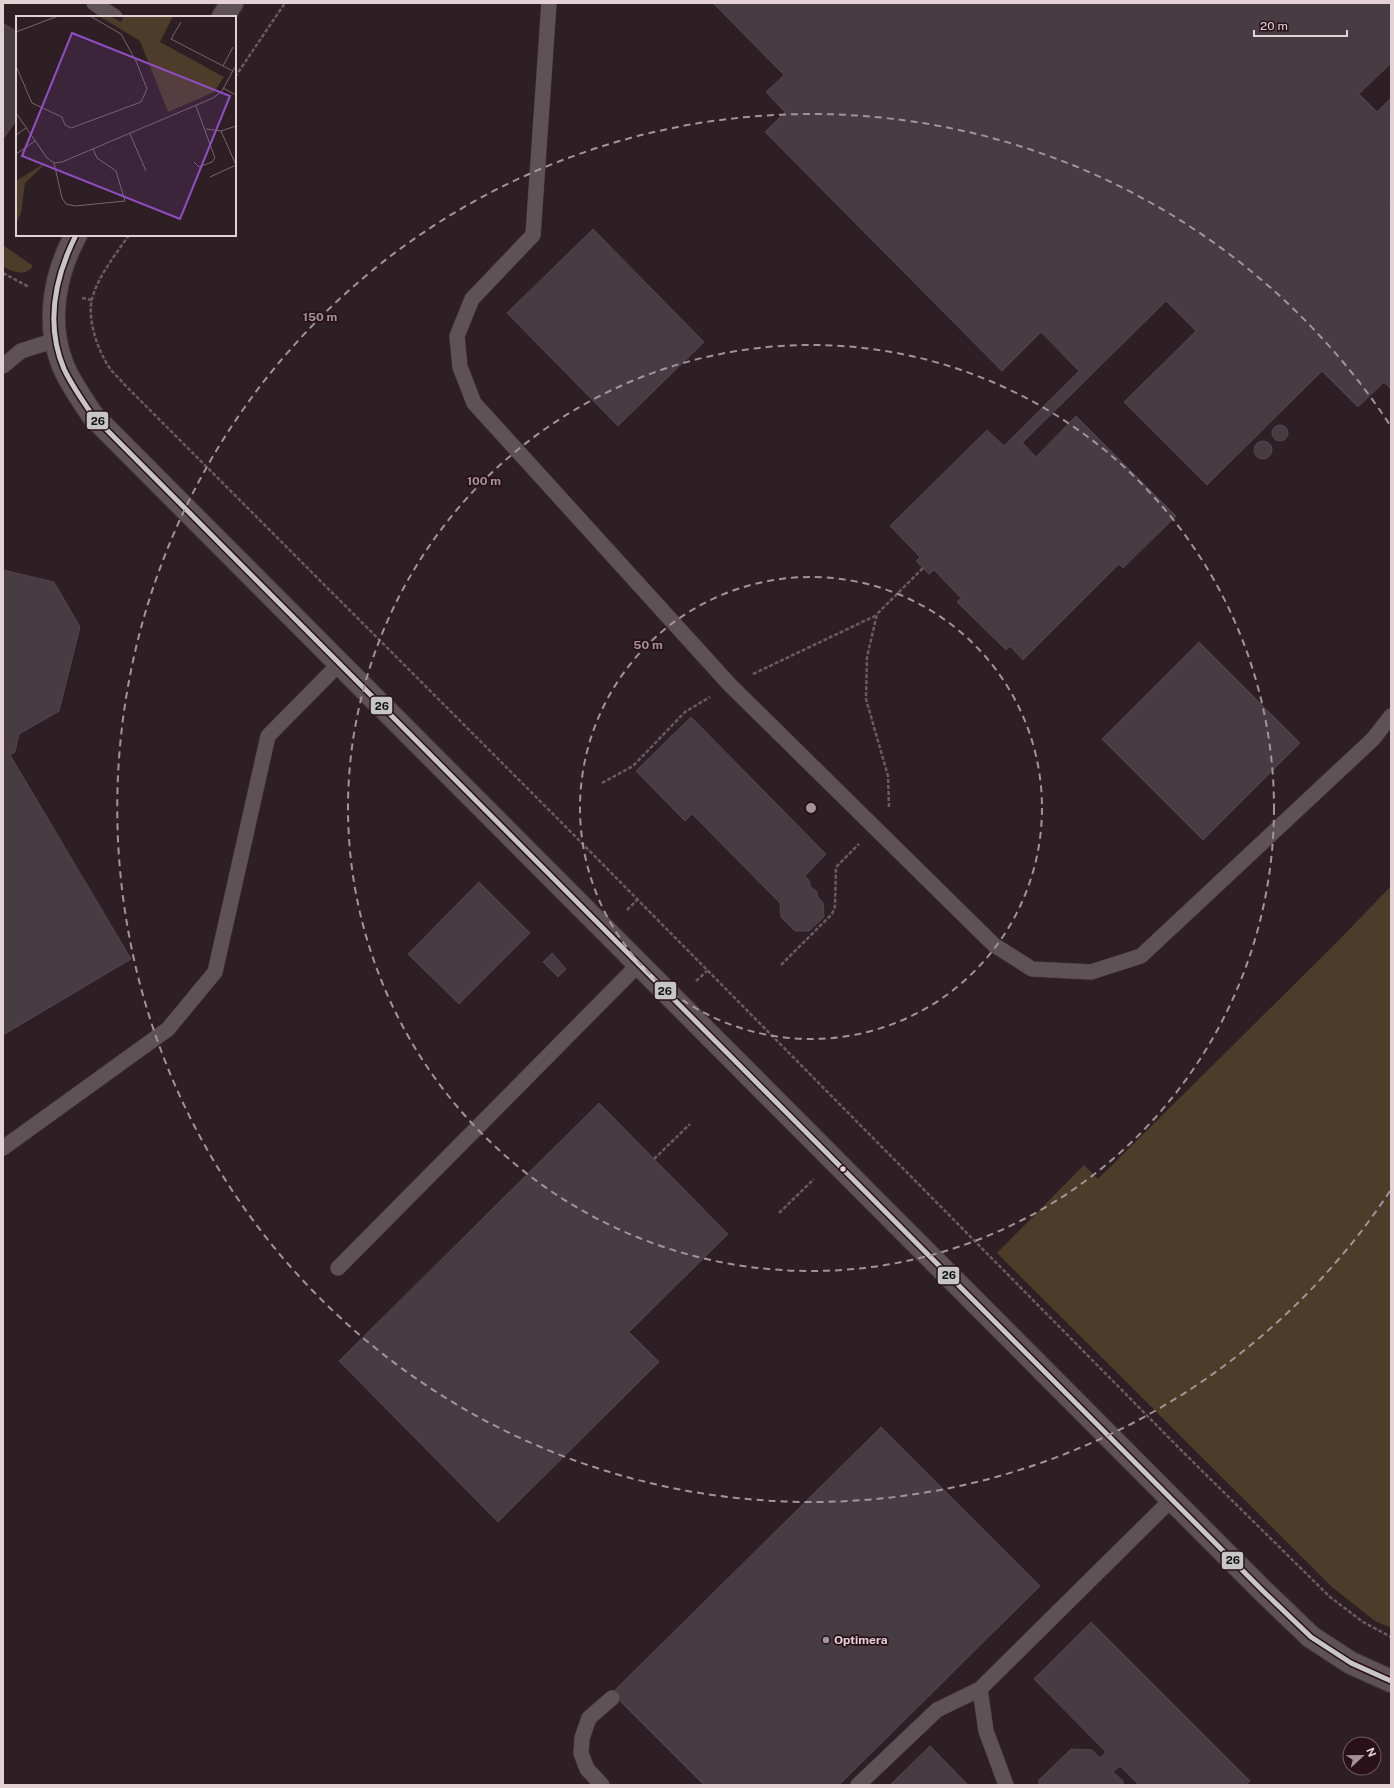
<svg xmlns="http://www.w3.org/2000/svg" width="1394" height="1788" viewBox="0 0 1394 1788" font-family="'Public Sans',sans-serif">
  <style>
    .green { fill: #4d3c2a }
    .building { fill: #473c42; stroke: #52464d }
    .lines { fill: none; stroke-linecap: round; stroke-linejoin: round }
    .lane-casing { stroke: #463a3e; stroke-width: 16 }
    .street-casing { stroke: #463a3e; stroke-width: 24 }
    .path { stroke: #685c60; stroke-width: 2.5; stroke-dasharray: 4 2; stroke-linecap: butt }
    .lane { stroke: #5e5256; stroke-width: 15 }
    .street { stroke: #5e5256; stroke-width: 22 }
    .bus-1-casing { stroke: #2a1019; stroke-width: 8 }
    .bus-1 { stroke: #c6c6c6; stroke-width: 5 }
    .ring { fill: none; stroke: #a49398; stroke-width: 2; stroke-dasharray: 7 5 }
    .bus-dot { fill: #e4d1d6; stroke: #2a1019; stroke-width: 1.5 }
    .poi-dot { fill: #a49398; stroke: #2a1019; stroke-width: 1.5 }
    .labels { text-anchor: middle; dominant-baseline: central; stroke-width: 3.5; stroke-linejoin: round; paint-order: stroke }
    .poi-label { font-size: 12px; font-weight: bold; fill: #e4d1d6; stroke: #2a1019; text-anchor: start }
    .inset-road { fill: none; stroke: #77666b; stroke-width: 1 }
    .view { fill: #904dc4; fill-opacity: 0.15; stroke: #904dc4; stroke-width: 2 }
    .inset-edge { fill: none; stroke: #e4d1d6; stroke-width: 2 }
    .centre { fill: #a49398; stroke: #2a1019; stroke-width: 2 }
    .ring-label { font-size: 12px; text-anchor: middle; font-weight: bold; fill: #a49398; stroke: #2a1019; stroke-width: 3.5; stroke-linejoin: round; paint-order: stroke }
    .line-badge { stroke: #2a1019; stroke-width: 1.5 }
    .pale-badge-label { font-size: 11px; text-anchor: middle; font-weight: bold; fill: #111 }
  </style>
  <rect width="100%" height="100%" fill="#2e1f24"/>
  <!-- green -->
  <g class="green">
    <path d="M3,245L33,266C26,277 11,272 3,266Z"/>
    <polygon points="1391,886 1391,1628 1375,1621 1332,1587 997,1253 1084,1165 1098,1179 1341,938"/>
  </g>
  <!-- building -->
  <g class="building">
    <polygon points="713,3 1391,3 1391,63 1359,94 1377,112 1391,98 1391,200 1389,202 1391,205 1391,389 1384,382 1358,407 1322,371 1207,485 1124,402 1196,331 1166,301 1022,443 1015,435 1079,371 1041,332 1002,371 765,132 785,112 766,92 784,75"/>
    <polygon points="3,23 17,32 17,119 4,138"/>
    <polygon points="593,229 704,342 618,426 507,313"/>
    <polygon points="1076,416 1176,516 1123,568 1119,564 1023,660 1010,646 1006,650 957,602 961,598 934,570 929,574 916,561 920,557 890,526 987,430 1004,446 1015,435 1036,457"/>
    <circle cx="1280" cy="433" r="8"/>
    <circle cx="1263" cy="450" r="9"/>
    <polygon points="3,570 54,582 80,627 59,711 19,734 15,752 10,755 131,959 3,1035"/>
    <polygon points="1199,642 1300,743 1203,840 1102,739"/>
    <polygon points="691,717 826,854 805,876 810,882 810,886 817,892 817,896 823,903 824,917 809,931 795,931 781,917 780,903 692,814 685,821 636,771"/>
    <polygon points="479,882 530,933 459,1004 408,954"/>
    <polygon points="552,953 566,969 558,977 543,962"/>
    <polygon points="599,1103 728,1234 629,1332 659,1362 498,1522 339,1361"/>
    <polygon points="881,1427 1040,1586 839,1785 704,1785 612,1693"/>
    <polygon points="1091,1622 1250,1781 1246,1785 1139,1785 1120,1766 1113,1772 1123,1781 1123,1785 1039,1785 1039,1780 1071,1749 1092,1750 1100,1758 1106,1752 1034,1679"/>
    <polygon points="930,1746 968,1785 890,1785"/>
  </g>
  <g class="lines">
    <defs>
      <g id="lane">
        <polyline points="94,3 115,17"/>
        <polyline points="549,3 533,235 472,299 457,336 460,367 474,403 730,685 994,945 1032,969 1091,972 1141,956 1373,739 1391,716"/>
        <polyline points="3,366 21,351 56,340"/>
        <polyline points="3,1148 168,1029 215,972 268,736 340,663"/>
        <polyline points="338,1268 639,964"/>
        <polyline points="980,1689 986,1731 1006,1785"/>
        <polyline points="602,1785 587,1769 581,1753 582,1738 589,1718 612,1698"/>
        <polyline points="858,1785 937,1710 980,1689 1171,1500"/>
      </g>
      <g id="street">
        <polyline points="223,17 232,3"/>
        <path d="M76,235C55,273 46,321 62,363C69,382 82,399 93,416L1263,1591L1311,1637L1351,1663L1391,1681"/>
      </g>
    </defs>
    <!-- lane casing -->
    <use href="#lane" class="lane-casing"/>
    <!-- street casing -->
    <use href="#street" class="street-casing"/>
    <!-- path -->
    <g class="path">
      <polyline points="235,77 285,3"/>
      <path d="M129,235C116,254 98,276 92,299C87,319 98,351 109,367C113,373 119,378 123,383L562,823L1184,1453L1330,1597L1363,1622L1391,1637"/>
      <polyline points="3,273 29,287"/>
      <polyline points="82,298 92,300"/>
      <polyline points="753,674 877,615"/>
      <polyline points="602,783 633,766 685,712 710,697"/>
      <polyline points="889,807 888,776 866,699 867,657 877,614 924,567"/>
      <polyline points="627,910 637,900"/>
      <polyline points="781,965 832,914 835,906 836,867 859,844"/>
      <polyline points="696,981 707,971"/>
      <polyline points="654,1159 690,1124"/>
      <polyline points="779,1213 814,1179"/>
    </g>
    <!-- lane -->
    <use href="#lane" class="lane"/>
    <!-- street -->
    <use href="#street" class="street"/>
    <defs>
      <path id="bus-1" d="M76,235C55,277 45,324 64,369C72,386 83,401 93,416L1263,1591L1311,1637L1351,1663L1391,1681"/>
    </defs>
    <!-- bus-1 casing -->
    <use href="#bus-1" class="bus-1-casing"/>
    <!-- bus-1 -->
    <use href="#bus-1" class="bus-1"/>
  </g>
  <!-- distance rings -->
  <g class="ring">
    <circle cx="811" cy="808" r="231"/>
    <circle cx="811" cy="808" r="463"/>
    <path d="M1390 1191A694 694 0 1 1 1390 425"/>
  </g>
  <!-- markers -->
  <circle class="bus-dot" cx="843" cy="1169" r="3.5"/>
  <circle class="poi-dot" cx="826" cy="1640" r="4"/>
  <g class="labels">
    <!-- poi labels -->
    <g class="poi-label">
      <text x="834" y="1640">Optimera</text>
    </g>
  </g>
  <!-- overview -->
  <g transform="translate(16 16)">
    <rect width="220" height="220" fill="#2e1f24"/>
    <path d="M83,0H94L105,6L108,0H157L144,26L208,61L198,76L152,96L124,25ZM31,146L9,167L5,197L0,208V165Z" fill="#4d3c2a"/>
    <path class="inset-road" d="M165,6L155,23L207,50M0,16L42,0M0,50L16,87L46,101L49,109L55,112L125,86L131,73L120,45L105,18L74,0M217,55L207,50L217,31M207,72L220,79M0,97L31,142L38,147L46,146L197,82L206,75L220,49M190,113L205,115L220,110M205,115L220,149M114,118L130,155M0,119L10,112M0,138L19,125M178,146L183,151L196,146L199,142L180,90M38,147L46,182L50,188L59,190L109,185L100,155L81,142L77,133M194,161L220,149"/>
    <path class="view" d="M56,17L214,80L164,203L6,140Z"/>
    <rect width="220" height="220" class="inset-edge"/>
  </g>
  <circle cx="811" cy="808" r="6" class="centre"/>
  <g class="ring-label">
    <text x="320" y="321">150 m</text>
    <text x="484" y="485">100 m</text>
    <text x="648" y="649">50 m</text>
  </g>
  <g class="line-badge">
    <rect x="86" y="411" width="23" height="19" rx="4" fill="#c6c6c6"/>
    <rect x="370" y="696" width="23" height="19" rx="4" fill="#c6c6c6"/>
    <rect x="654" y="981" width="23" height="19" rx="4" fill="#c6c6c6"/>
    <rect x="937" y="1266" width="23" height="19" rx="4" fill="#c6c6c6"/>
    <rect x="1221" y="1551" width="23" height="19" rx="4" fill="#c6c6c6"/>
  </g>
  <g class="pale-badge-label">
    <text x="98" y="425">26</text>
    <text x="382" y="710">26</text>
    <text x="665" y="995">26</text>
    <text x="949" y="1279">26</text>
    <text x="1233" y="1564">26</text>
  </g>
  <!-- border -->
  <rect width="1394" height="1788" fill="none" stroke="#e4d1d6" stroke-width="8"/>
  <!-- north arrow -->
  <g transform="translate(1362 1756) rotate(68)"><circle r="19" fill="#2a1019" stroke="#745d65"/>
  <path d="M0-3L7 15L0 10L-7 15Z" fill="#a49398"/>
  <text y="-6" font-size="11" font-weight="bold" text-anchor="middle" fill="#e4d1d6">N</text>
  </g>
  <!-- scale -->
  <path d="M1254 30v6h93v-6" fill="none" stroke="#e4d1d6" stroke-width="2"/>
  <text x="1260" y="30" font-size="12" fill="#e4d1d6" stroke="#2a1019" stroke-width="3" paint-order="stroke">20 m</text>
</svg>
